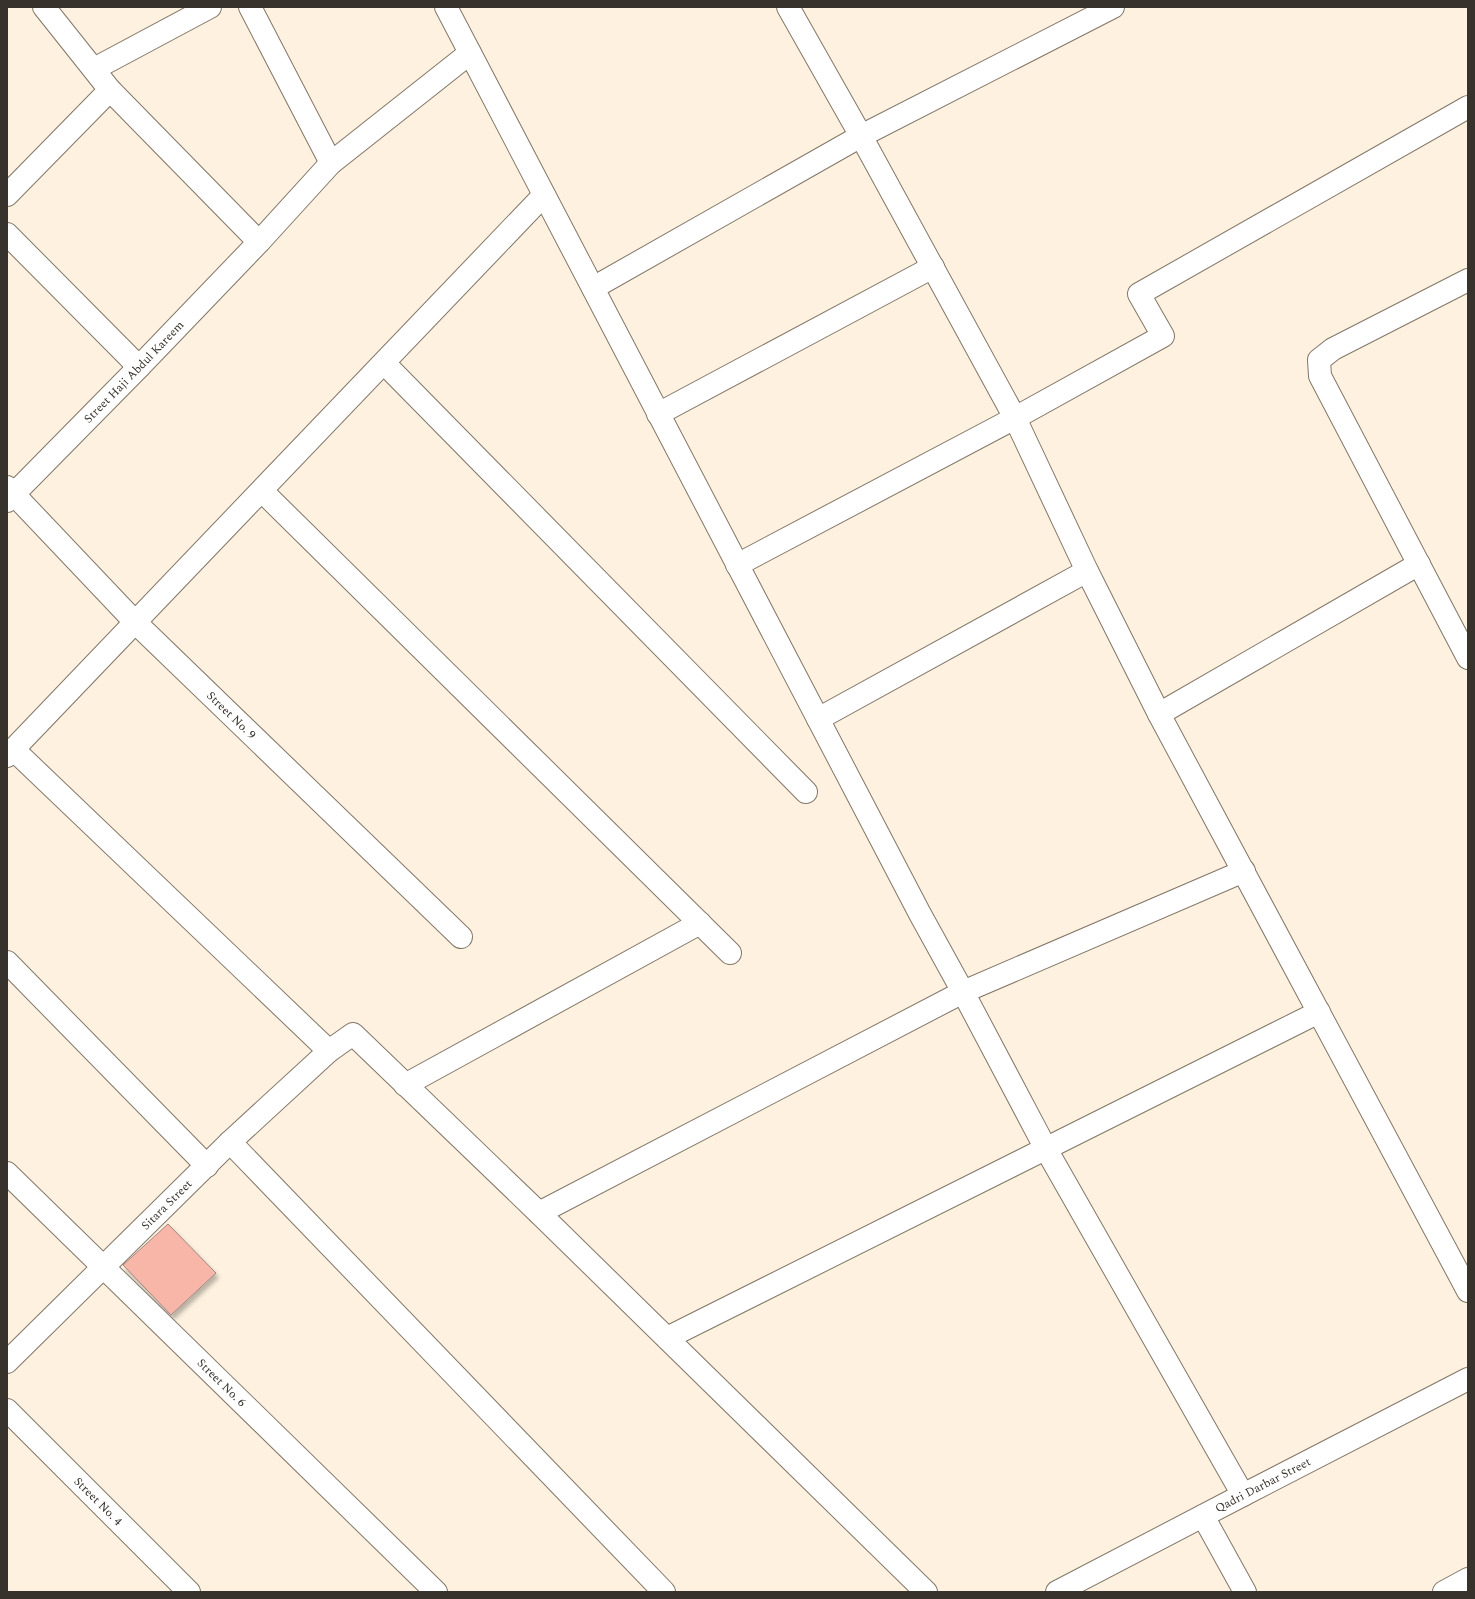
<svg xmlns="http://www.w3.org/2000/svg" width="1475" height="1599" viewBox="0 0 1475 1599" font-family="Spectral,serif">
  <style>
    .building { fill: #f8b6a9; stroke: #9d8783; filter: url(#shadow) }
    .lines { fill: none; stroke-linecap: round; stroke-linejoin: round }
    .minor-casing { stroke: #827667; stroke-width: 24 }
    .minor { stroke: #fff; stroke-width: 22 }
    .labels { text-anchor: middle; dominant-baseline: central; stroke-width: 4; stroke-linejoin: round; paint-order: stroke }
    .street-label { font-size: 12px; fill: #37322c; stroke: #fff }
  </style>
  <defs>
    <filter id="shadow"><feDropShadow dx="2.5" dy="4.5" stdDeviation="2" flood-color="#0004"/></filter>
  </defs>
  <rect width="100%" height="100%" fill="#fef1df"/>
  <!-- building -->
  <polygon class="building" points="168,1224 216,1273 171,1315 123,1265"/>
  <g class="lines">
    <defs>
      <g id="minor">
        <polyline points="44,7 110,90 259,242"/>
        <polyline points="250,7 331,163"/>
        <polyline points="446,7 920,914 963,992 1046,1149 1243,1495"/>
        <polyline points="788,7 861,136 1015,418 1087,571 1159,714 1468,1291"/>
        <polyline points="94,69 210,7"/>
        <polyline points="7,195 110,90"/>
        <polyline points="7,234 139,367"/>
        <polyline points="1468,280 1333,349 1319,360 1320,376 1468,658"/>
        <polyline points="593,288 861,136 1113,7"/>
        <polyline points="384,363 806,792"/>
        <polyline points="658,414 933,267"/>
        <path id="s1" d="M7,487L136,623L461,937"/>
        <polyline points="262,491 730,953"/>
        <path id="s2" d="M7,501L139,367L259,242L331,163L470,53"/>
        <polyline points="737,565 1015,418 1163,336 1139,294 1468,107"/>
        <polyline points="1159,714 1419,564"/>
        <polyline points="818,719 1087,571"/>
        <polyline points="14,750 329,1051 353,1034 539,1213 926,1592"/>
        <polyline points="7,756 544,195"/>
        <polyline points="7,962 207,1166"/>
        <polyline points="405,1085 700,923"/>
        <polyline points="230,1142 664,1592"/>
        <path id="s3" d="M7,1173L436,1592"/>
        <polyline points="539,1213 963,992 1244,871"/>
        <polyline points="667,1338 1319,1012"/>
        <path id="s4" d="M7,1362L230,1142L329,1051"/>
        <path id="s5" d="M7,1410L189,1592"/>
        <polyline points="1203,1516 1245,1592"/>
        <path id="s6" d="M1057,1592L1243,1495L1468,1379"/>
        <polyline points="1444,1592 1468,1579"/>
      </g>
    </defs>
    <!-- minor casing -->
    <use href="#minor" class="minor-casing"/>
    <!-- minor -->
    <use href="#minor" class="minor"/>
  </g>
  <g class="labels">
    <!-- street labels -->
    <g class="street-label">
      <text stroke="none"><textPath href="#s2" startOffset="181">Street Haji Abdul Kareem</textPath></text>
      <text stroke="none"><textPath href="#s1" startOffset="320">Street No. 9</textPath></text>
      <text stroke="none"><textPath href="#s4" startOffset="224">Sitara Street</textPath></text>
      <text stroke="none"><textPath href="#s3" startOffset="300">Street No. 6</textPath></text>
      <text stroke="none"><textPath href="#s6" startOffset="232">Qadri Darbar Street</textPath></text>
      <text stroke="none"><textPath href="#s5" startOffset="129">Street No. 4</textPath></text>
    </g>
  </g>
  <!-- border -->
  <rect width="1475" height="1599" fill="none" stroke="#37322c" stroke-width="16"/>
</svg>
